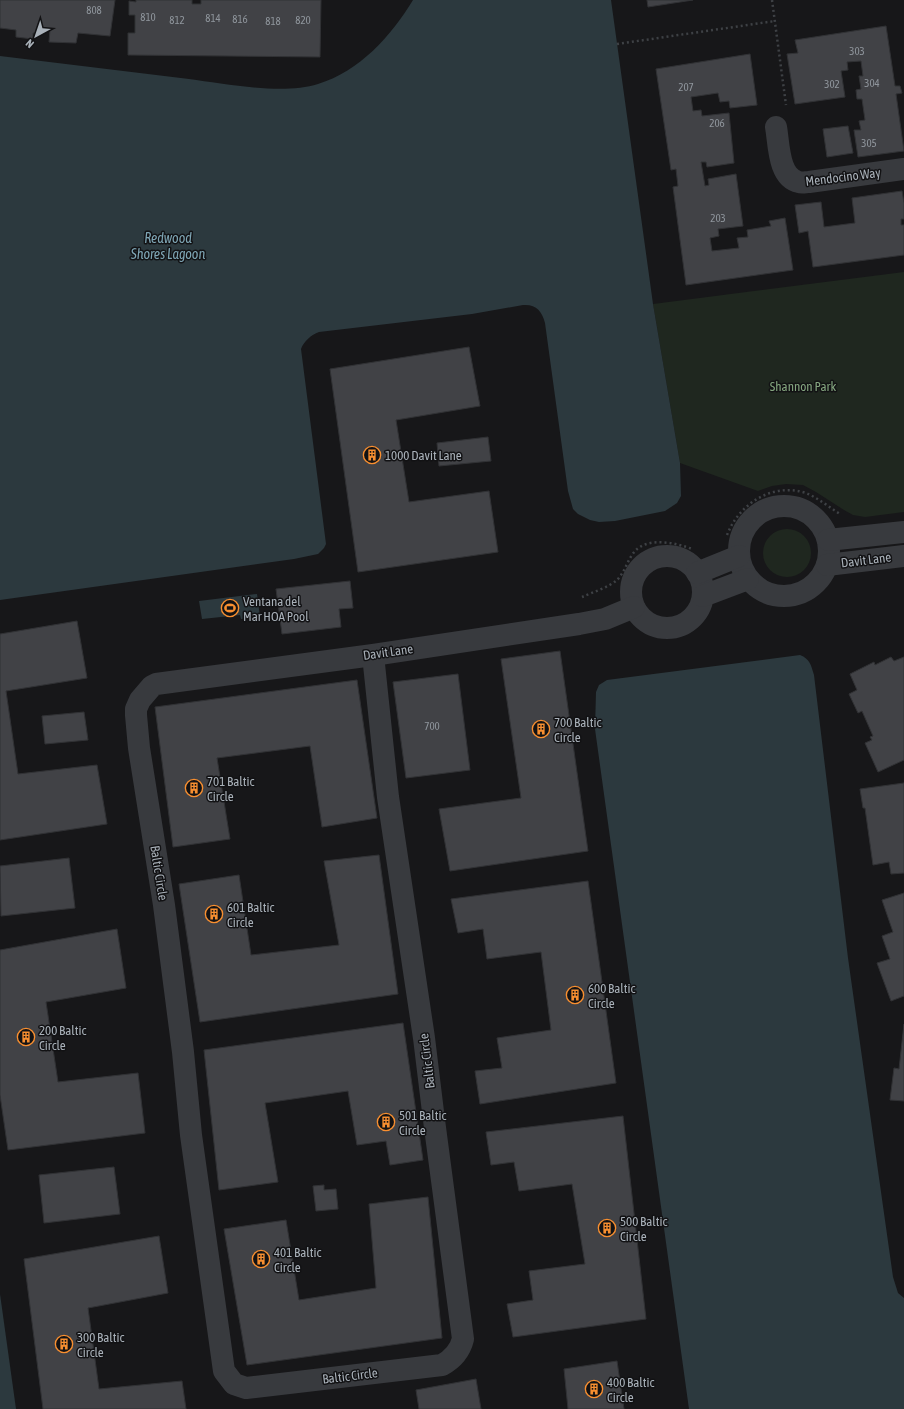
<svg xmlns="http://www.w3.org/2000/svg" width="904" height="1409" viewBox="0 0 904 1409" font-family="'Asap Condensed',sans-serif">
  <style>
    .green { fill: #1f271f }
    .water { fill: #2c393e }
    .building { fill: #414246; stroke: #313235 }
    .lines { fill: none; stroke-linecap: round; stroke-linejoin: round }
    .path { stroke: #3e4145; stroke-width: 2.5; stroke-dasharray: 2 3; stroke-linecap: butt }
    .minor { stroke: #383a3e; stroke-width: 22 }
    .labels { text-anchor: middle; dominant-baseline: central; stroke-width: 3; stroke-linejoin: round; paint-order: stroke }
    .number-label { font-size: 11px; fill: #8f959c }
    .street-label { font-size: 13px; fill: #a9b1b9; stroke: #121214 }
    .park-label { font-size: 13px; fill: #84a57f; stroke: #121214 }
    .poi-label { font-size: 13px; fill: #a9b1b9; stroke: #121214; text-anchor: start }
    .water-label { font-size: 14px; font-style: italic; fill: #7fa6b5; stroke: #121214 }
  </style>
  <rect width="100%" height="100%" fill="#171719"/>
  <!-- green -->
  <g class="green">
    <polygon points="904,272 904,512 865,517 853,515 844,510 816,492 803,485 786,484 772,486 758,491 680,463 653,304"/>
    <circle cx="787" cy="553" r="24"/>
  </g>
  <!-- water -->
  <g class="water">
    <path d="M413,0H611L653,304L680,463L681,496L677,503L665,511L615,521L599,522L590,520L578,514L573,509L568,491L545,323C542,311 536,304 523,305L472,314L319,332C311,335 304,341 301,349L326,544L324,548L318,554L294,559L0,600V56C63,64 126,71 189,79C226,84 283,95 318,84C360,71 391,36 413,0Z"/>
    <polygon points="257,594 260,617 241,619 240,615 202,619 199,601"/>
    <path d="M800,655C810,659 811,665 814,675L848,958L893,1277L898,1293L904,1298V1409H689L595,729L596,692L599,685L607,680Z"/>
    <polygon points="0,1294 16,1409 0,1409"/>
  </g>
  <!-- building -->
  <g class="building">
    <polygon points="0,0 115,0 110,36 78,33 76,43 49,42 50,30 45,29 44,34 33,33 33,39 16,37 16,30 0,28"/>
    <polygon points="136,0 192,0 192,4 201,4 201,0 321,0 320,57 128,55 128,33 135,33 135,15 129,15 129,1 136,2"/>
    <polygon points="647,0 693,0 648,7"/>
    <polygon points="886,26 895,86 900,86 902,93 896,94 904,151 858,157 854,130 861,130 859,121 865,120 862,99 857,99 856,90 861,89 859,76 863,76 861,61 847,62 848,70 841,71 845,97 795,104 787,54 798,53 795,40"/>
    <polygon points="750,54 757,105 730,108 729,101 720,102 718,93 691,97 693,111 701,110 702,116 729,113 734,163 707,167 706,162 701,162 705,186 709,185 708,179 736,174 743,226 718,229 719,236 710,238 712,251 739,248 737,238 748,237 747,230 771,226 769,221 785,218 793,270 686,285 673,187 678,186 676,169 671,170 656,69"/>
    <polygon points="848,126 853,153 827,157 823,129"/>
    <polygon points="902,191 904,203 904,219 901,219 901,225 904,225 904,255 813,267 808,231 799,233 795,205 821,202 824,227 855,223 852,198"/>
    <polygon points="469,347 480,406 396,420 409,502 489,491 498,552 358,572 330,369"/>
    <polygon points="488,437 491,461 439,466 437,443"/>
    <polygon points="350,581 353,608 339,609 341,627 282,634 276,589"/>
    <polygon points="77,621 87,678 6,691 18,774 97,765 107,824 0,840 0,634"/>
    <polygon points="560,651 588,851 450,871 439,809 521,798 501,659"/>
    <polygon points="891,657 894,661 904,657 904,760 878,772 865,743 872,740 870,737 873,736 862,711 858,713 849,694 857,690 850,674 874,662 875,665"/>
    <polygon points="458,674 470,770 406,778 393,682"/>
    <polygon points="357,680 377,818 322,827 310,746 217,758 230,839 173,847 155,707"/>
    <polygon points="84,712 88,740 45,744 42,716"/>
    <polygon points="904,783 904,873 891,874 889,862 873,865 865,808 863,808 860,789"/>
    <polygon points="379,855 398,994 200,1022 179,884 239,875 251,955 339,945 324,861"/>
    <polygon points="69,858 75,908 1,916 0,866"/>
    <polygon points="588,881 616,1083 480,1104 475,1071 502,1068 497,1038 551,1030 541,952 487,959 483,929 458,933 451,899"/>
    <polygon points="904,893 904,996 891,1001 877,963 890,959 882,936 893,932 882,900"/>
    <polygon points="117,929 126,988 46,1002 58,1082 138,1073 145,1133 8,1150 0,1095 0,950"/>
    <polygon points="403,1023 423,1160 390,1165 386,1141 357,1145 348,1091 265,1103 278,1182 219,1190 204,1050"/>
    <polygon points="904,1024 904,1101 890,1100 894,1068 899,1069"/>
    <polygon points="623,1116 646,1319 513,1337 507,1304 533,1300 529,1271 585,1264 572,1184 519,1191 514,1162 491,1165 486,1132"/>
    <polygon points="114,1167 120,1214 44,1223 39,1175"/>
    <polygon points="324,1185 324,1190 336,1189 338,1209 316,1211 313,1186"/>
    <polygon points="428,1197 442,1338 247,1365 224,1229 286,1220 299,1300 376,1288 369,1204"/>
    <polygon points="159,1236 168,1293 88,1308 99,1389 182,1381 186,1409 43,1409 24,1259"/>
    <polygon points="617,1361 624,1409 568,1409 564,1369"/>
    <polygon points="476,1379 481,1409 419,1409 416,1390"/>
  </g>
  <g class="lines">
    <!-- path -->
    <g class="path">
      <polyline points="772,0 786,105"/>
      <polyline points="617,44 775,21"/>
      <path d="M727,535C739,504 772,482 806,493C818,498 829,507 840,514"/>
      <path d="M582,597C593,592 610,587 618,579C626,570 628,558 636,550C649,537 677,543 692,549"/>
    </g>
    <!-- minor -->
    <g class="minor">
      <path d="M776,127C779,143 778,178 799,182C802,183 806,182 809,182L904,169"/>
      <circle cx="784" cy="551" r="45"/>
      <polyline points="828,540 904,532"/>
      <circle cx="667" cy="592" r="36"/>
      <polyline points="827,565 904,556"/>
      <polyline points="697,573 739,556"/>
      <polyline points="703,596 748,579"/>
      <path d="M373,655L388,797L424,1038L434,1120L463,1339C460,1351 453,1359 442,1365L246,1388L234,1384L224,1371L191,1135L183,1052L164,905L139,748L136,715V709L140,700L152,686L156,684L373,655L579,624L605,619L634,607"/>
    </g>
  </g>
  <!-- icons -->
  <defs>
    <symbol id="building-ring" viewBox="-11 -11 22 22"><circle r="9.5" fill="#121214" stroke="#f88f30" stroke-width="1.5"/><path d="M-4-6H4V6H1V3H-1V6H-4ZM-2.5-4.3h1.7v1.8h-1.7ZM.8-4.3h1.7v1.8H.8ZM-2.5-1h1.7V.8h-1.7ZM.8-1h1.7V.8H.8Z" fill="#f88f30"/></symbol>
    <symbol id="stadium-ring" viewBox="-11 -11 22 22"><circle r="9.5" fill="#121214" stroke="#f88f30" stroke-width="1.5"/><path d="M0-5a6.5 5 0 1 0 0 10a6.5 5 0 1 0 0-10ZM-3.5-1.8h7v3.6h-7Z" fill="#f88f30"/></symbol>
  </defs>
  <g fill-rule="evenodd">
    <use href="#building-ring" x="362" y="445" width="20" height="20"/>
    <use href="#stadium-ring" x="220" y="598" width="20" height="20"/>
    <use href="#building-ring" x="531" y="719" width="20" height="20"/>
    <use href="#building-ring" x="184" y="778" width="20" height="20"/>
    <use href="#building-ring" x="204" y="904" width="20" height="20"/>
    <use href="#building-ring" x="565" y="985" width="20" height="20"/>
    <use href="#building-ring" x="16" y="1027" width="20" height="20"/>
    <use href="#building-ring" x="376" y="1112" width="20" height="20"/>
    <use href="#building-ring" x="597" y="1218" width="20" height="20"/>
    <use href="#building-ring" x="251" y="1249" width="20" height="20"/>
    <use href="#building-ring" x="54" y="1334" width="20" height="20"/>
    <use href="#building-ring" x="584" y="1379" width="20" height="20"/>
  </g>
  <g class="labels">
    <!-- number labels -->
    <g class="number-label">
      <text x="94" y="10">808</text>
      <text x="148" y="17">810</text>
      <text x="213" y="18">814</text>
      <text x="240" y="19">816</text>
      <text x="177" y="20">812</text>
      <text x="303" y="20">820</text>
      <text x="273" y="21">818</text>
      <text x="857" y="51">303</text>
      <text x="872" y="83">304</text>
      <text x="832" y="84">302</text>
      <text x="686" y="87">207</text>
      <text x="717" y="123">206</text>
      <text x="869" y="143">305</text>
      <text x="718" y="218">203</text>
      <text x="432" y="726">700</text>
    </g>
    <!-- street labels -->
    <g class="street-label">
      <text transform="translate(843 177) rotate(-7)">Mendocino Way</text>
      <text transform="translate(866 560) rotate(-7)">Davit Lane</text>
      <text transform="translate(388 652) rotate(-8)">Davit Lane</text>
      <text transform="translate(159 873) rotate(81)">Baltic Circle</text>
      <text transform="translate(427 1061) rotate(-97)">Baltic Circle</text>
      <text transform="translate(350 1376) rotate(-7)">Baltic Circle</text>
    </g>
    <!-- park labels -->
    <g class="park-label">
      <text x="803" y="386">Shannon Park</text>
    </g>
    <!-- poi labels -->
    <g class="poi-label">
      <text x="385" y="455">1000 Davit Lane</text>
      <text x="243" y="601">Ventana del<tspan x="243" dy="15">Mar HOA Pool</tspan></text>
      <text x="554" y="722">700 Baltic<tspan x="554" dy="15">Circle</tspan></text>
      <text x="207" y="781">701 Baltic<tspan x="207" dy="15">Circle</tspan></text>
      <text x="227" y="907">601 Baltic<tspan x="227" dy="15">Circle</tspan></text>
      <text x="588" y="988">600 Baltic<tspan x="588" dy="15">Circle</tspan></text>
      <text x="39" y="1030">200 Baltic<tspan x="39" dy="15">Circle</tspan></text>
      <text x="399" y="1115">501 Baltic<tspan x="399" dy="15">Circle</tspan></text>
      <text x="620" y="1221">500 Baltic<tspan x="620" dy="15">Circle</tspan></text>
      <text x="274" y="1252">401 Baltic<tspan x="274" dy="15">Circle</tspan></text>
      <text x="77" y="1337">300 Baltic<tspan x="77" dy="15">Circle</tspan></text>
      <text x="607" y="1382">400 Baltic<tspan x="607" dy="15">Circle</tspan></text>
    </g>
    <!-- water labels -->
    <g class="water-label">
      <text x="168" y="238">Redwood<tspan x="168" dy="16">Shores Lagoon</tspan></text>
    </g>
  </g>
  <!-- north arrow -->
  <g transform="translate(36 36) rotate(220)" stroke="#121214" stroke-width="3" paint-order="stroke">
  <path d="M0-3L7 15L0 10L-7 15Z" fill="#a9b1b9"/>
  <text y="-6" font-size="11" font-weight="bold" text-anchor="middle" fill="#a9b1b9">N</text>
  </g>
</svg>
